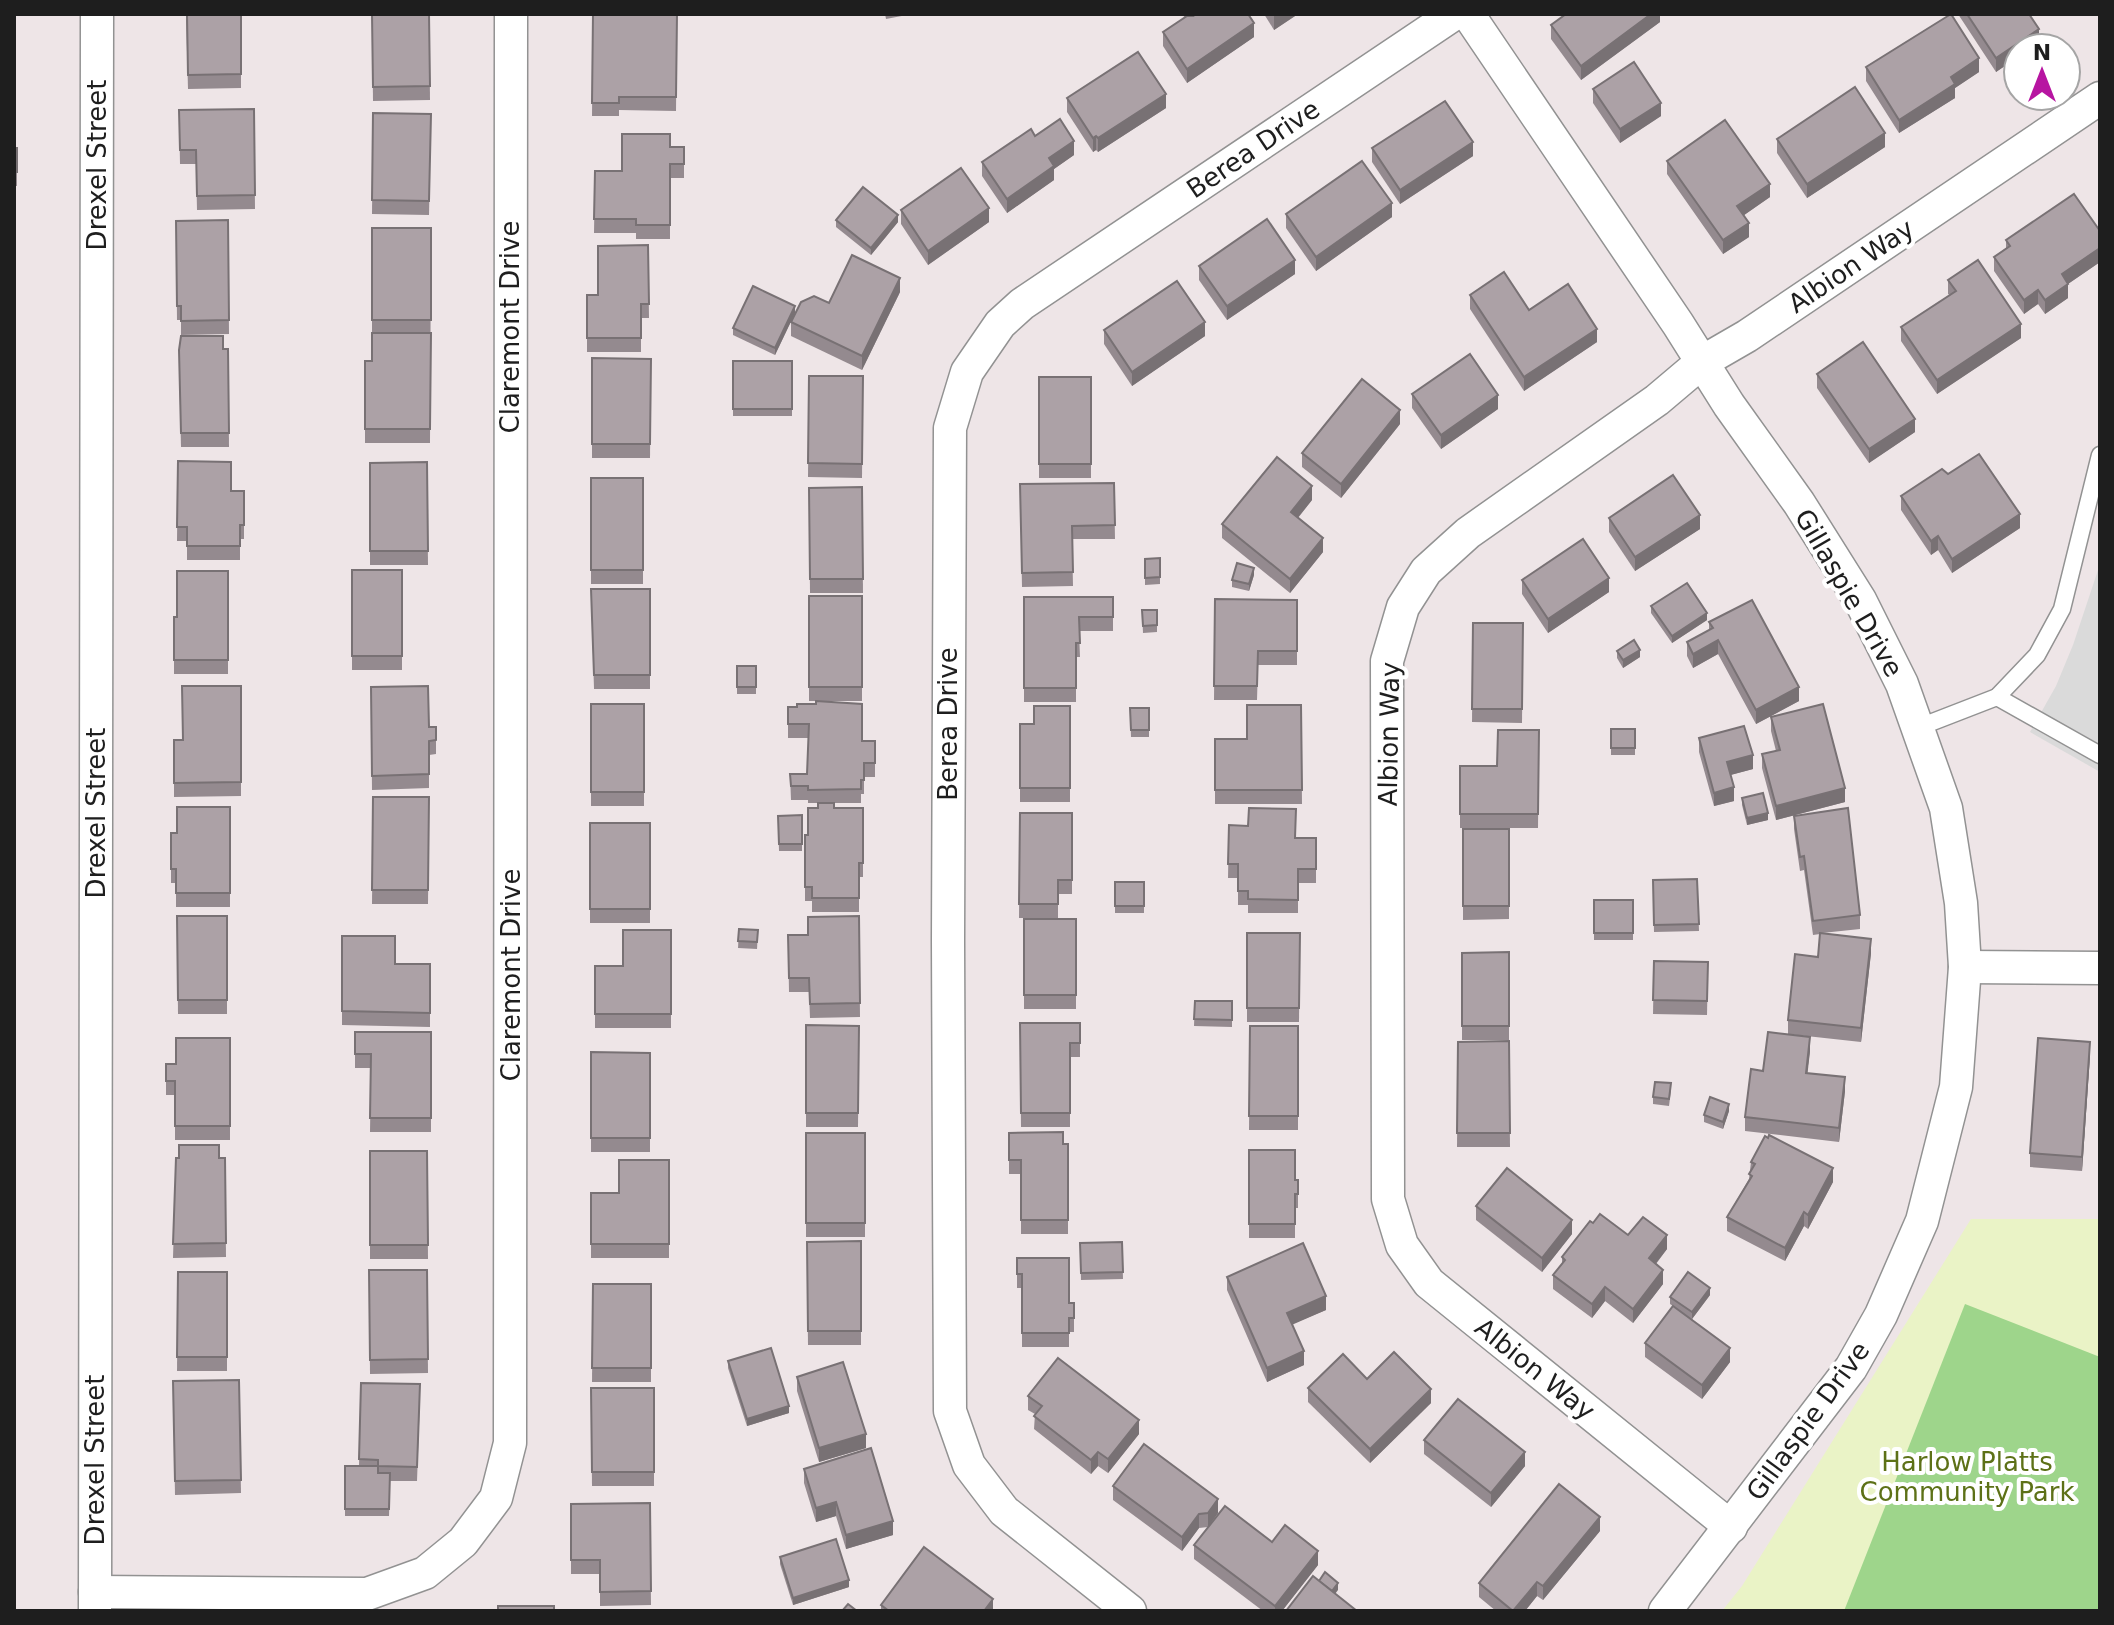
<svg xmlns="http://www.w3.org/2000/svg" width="2114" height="1625" viewBox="0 0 2114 1625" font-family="'DejaVu Sans',sans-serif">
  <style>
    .park { fill: #eaf3c6 }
    .pitch { fill: #9ed58b }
    .parking { fill: #dadada }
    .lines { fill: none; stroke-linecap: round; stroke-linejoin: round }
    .service-casing { stroke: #929292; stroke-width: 19 }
    .minor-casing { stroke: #929292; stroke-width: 35 }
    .service { stroke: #fff; stroke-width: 16 }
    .minor { stroke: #fff; stroke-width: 32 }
    .wall { fill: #948a8f }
    .shaded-wall { fill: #787174 }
    .building { fill: #aca1a6; stroke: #787174; stroke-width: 2 }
    .labels { text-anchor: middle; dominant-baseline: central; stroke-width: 8; stroke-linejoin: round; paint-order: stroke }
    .street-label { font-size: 26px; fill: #1e1e1e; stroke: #fff }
    .park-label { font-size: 26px; fill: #5d7117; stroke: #fff }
  </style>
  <rect width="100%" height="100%" fill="#eee5e7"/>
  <!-- park -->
  <polygon class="park" points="1971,1219 2100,1219 2100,1611 1722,1611 1742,1586"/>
  <!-- pitch -->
  <polygon class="pitch" points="1965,1304 2100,1357 2100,1611 1844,1611"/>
  <!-- parking -->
  <polygon class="parking" points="2100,564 2100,772 2030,732 2056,686 2073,645"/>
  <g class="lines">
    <defs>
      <g id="service">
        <polyline points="1997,697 2037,655 2062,609 2100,455"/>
        <polyline points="1917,728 1997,697 2100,755"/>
      </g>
      <g id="minor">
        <polyline points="1468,14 1678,324 1729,405 1799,503 1860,600 1902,684 1946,808 1961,903 1965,967 1956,1087 1922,1221 1881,1315 1851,1368 1665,1611"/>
        <polyline points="1965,967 2100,968"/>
        <polyline points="1731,1527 1429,1283 1402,1245 1388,1199 1387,661 1403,607 1426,571 1468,533 1657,400 1702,362 1747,336 2100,98"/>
        <polyline points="95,1592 367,1594 425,1573 463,1542 496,1498 510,1443 511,14"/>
        <polyline points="95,1611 97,14"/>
        <polyline points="1130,1611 1004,1511 969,1465 950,1411 948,941 950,428 967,372 1000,324 1022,304 1454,14"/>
      </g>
    </defs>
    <!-- service casing -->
    <use href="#service" class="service-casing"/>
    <!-- minor casing -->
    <use href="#minor" class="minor-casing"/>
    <!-- service -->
    <use href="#service" class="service"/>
    <!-- minor -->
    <use href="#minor" class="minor"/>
  </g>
  <!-- wall -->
  <g class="wall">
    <polygon points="186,14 241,14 241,88 188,89"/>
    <polygon points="372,14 429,14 430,100 373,101"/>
    <polygon points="593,14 677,14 676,111 619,110 619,116 592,116"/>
    <polygon points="885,14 912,14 886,19"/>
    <polygon points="1182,14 1248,14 1254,37 1187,83 1163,46 1163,32 1185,18"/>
    <polygon points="1264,14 1298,14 1274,30"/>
    <polygon points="1660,14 1660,22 1581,80 1551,39 1551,25"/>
    <polygon points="1958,14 2029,14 2039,43 2032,48 2018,48 2018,57 1996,72"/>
    <polygon points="1866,67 1979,72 1955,88 1955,98 1899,133 1866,81"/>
    <polygon points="1593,89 1661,116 1620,143 1593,103"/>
    <polygon points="1067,98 1166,108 1098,152 1096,150 1093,152 1067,112"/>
    <polygon points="254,109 255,209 197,210 196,164 180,164 179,110"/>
    <polygon points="373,113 431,114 429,215 372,214"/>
    <polygon points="1035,136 1074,155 1054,169 1054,180 1007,213 982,176 982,162"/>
    <polygon points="1777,139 1885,147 1807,198 1777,153"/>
    <polygon points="670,147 684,147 684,178 670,178 670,239 636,239 636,233 594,233 595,171 622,171"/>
    <rect x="14" y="148" width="3" height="38"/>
    <polygon points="1372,148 1473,156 1400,204 1372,162"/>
    <polygon points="1667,161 1770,197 1744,215 1749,237 1723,254 1667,174"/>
    <polygon points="901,210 989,222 928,265 901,224"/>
    <polygon points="1286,214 1392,217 1316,271 1286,228"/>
    <polygon points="228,220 229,334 181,335 181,320 177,320 176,221"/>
    <polygon points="836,220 898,222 871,255 836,227"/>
    <polygon points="372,228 431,228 430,443 365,443 365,361 372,361"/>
    <polygon points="2100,231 2100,262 2068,284 2068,298 2045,314 2038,304 2024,314 1994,271 1994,257 2006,248 2006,240"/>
    <polygon points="648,245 649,318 641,318 641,352 587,352 587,295 598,295"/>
    <polygon points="1199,266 1295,274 1227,320 1199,280"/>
    <polygon points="1948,280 2021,338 1937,394 1901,341 1901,327 1950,295 1948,294"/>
    <polygon points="900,292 862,370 791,336 791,322 829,303"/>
    <polygon points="1470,295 1529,310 1597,342 1524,391 1470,309"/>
    <polygon points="795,313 775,355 733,335 733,328"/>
    <polygon points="1104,330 1205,336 1132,386 1104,344"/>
    <polygon points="223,349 228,349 229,447 181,447 179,364"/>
    <polygon points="592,358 651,359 650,458 592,458"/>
    <rect x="733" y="361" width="59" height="55"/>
    <polygon points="1817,374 1915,432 1869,463 1817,388"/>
    <polygon points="809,376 863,376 862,478 808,477"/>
    <rect x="1039" y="377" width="52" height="101"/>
    <polygon points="1412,394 1498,409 1441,449 1412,408"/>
    <polygon points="1400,424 1341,498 1302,467 1302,453"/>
    <polygon points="178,461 231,491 244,491 244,539 240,539 240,560 187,560 187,541 177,541"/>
    <polygon points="427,462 428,565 370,565 370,463"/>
    <polygon points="1948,474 2020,528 1952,573 1938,550 1931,555 1901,510 1901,496"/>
    <rect x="591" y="478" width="52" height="106"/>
    <polygon points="1114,483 1115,539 1072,539 1073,586 1022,587 1020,484"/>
    <polygon points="862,487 863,593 810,593 809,488"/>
    <polygon points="1312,500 1298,518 1323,552 1290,593 1222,538 1222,524"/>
    <polygon points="1609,518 1700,529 1635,571 1609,532"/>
    <polygon points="1160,558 1160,584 1145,585 1145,559"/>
    <rect x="352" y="570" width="50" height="100"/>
    <polygon points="228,571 228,674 174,674 174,617 177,617"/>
    <polygon points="1254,575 1249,591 1232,587 1232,580"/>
    <polygon points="1522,580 1609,592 1548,633 1522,594"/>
    <polygon points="591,589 650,589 650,689 594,689"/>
    <rect x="809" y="596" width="53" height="105"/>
    <polygon points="1024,597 1113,597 1113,631 1079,631 1080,657 1076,657 1076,702 1024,702"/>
    <polygon points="1215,599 1297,600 1297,665 1258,665 1257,700 1214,700"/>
    <polygon points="1651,606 1707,620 1672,643 1651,613"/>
    <polygon points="1142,610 1157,610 1157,632 1143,633"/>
    <polygon points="1709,622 1799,701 1756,724 1718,654 1693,668 1687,656 1687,642 1709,630"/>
    <polygon points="1473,623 1523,623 1522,723 1472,722"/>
    <polygon points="1617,651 1640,657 1623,668 1617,658"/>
    <rect x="737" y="666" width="19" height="28"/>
    <polygon points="241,686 241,796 174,797 174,740 183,740"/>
    <polygon points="371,687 429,727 436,740 436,754 429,755 429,788 372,790"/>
    <rect x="591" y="704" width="53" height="102"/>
    <polygon points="1301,705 1302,804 1215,804 1215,739 1247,739"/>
    <polygon points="1070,706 1070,802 1020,802 1020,724 1034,724"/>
    <polygon points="788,707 862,741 875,741 875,777 864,777 864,794 861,794 861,803 808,803 808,800 791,800 790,774 807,774 809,738 788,738"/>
    <polygon points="1130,708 1149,708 1149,737 1131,737"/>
    <polygon points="1771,717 1845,802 1776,820 1762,768 1762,754 1776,751 1771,731"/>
    <rect x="1611" y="729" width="24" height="26"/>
    <polygon points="1539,730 1538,828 1460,828 1460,766 1497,766"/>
    <polygon points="1699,738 1753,769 1730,775 1734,801 1714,806 1699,752"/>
    <polygon points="373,797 429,797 428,904 372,904"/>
    <polygon points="1742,798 1768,820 1747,825 1742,805"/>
    <polygon points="230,807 230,907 176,907 176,883 171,883 171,833 177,833"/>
    <polygon points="834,808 863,808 863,877 859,877 859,912 812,912 812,901 805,901 805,835 808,835"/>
    <polygon points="1020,813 1072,813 1072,894 1058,894 1058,918 1019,918"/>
    <polygon points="802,815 802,851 779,851 778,816"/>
    <polygon points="1794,816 1860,915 1860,929 1822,933 1871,953 1861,1042 1788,1034 1788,1020 1818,957 1820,934 1813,935 1804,870 1800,871 1794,829"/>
    <rect x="590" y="823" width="60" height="100"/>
    <polygon points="1229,825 1295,838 1316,838 1316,883 1298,883 1298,913 1248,913 1248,905 1238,905 1238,878 1228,878"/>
    <polygon points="1463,829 1509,829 1509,919 1463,920"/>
    <polygon points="1697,879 1699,931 1654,932 1653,880"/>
    <rect x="1115" y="882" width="29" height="31"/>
    <rect x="1594" y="900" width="39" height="40"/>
    <polygon points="177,916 227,916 227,1014 178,1014"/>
    <polygon points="859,916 860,1017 810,1018 809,992 789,992 788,935 808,935"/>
    <rect x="1024" y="919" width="52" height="90"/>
    <polygon points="739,929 758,930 757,949 738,948"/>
    <polygon points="671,930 671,1028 595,1028 595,966 623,966"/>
    <polygon points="1247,933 1300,933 1299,1022 1247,1022"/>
    <polygon points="342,936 395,964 430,964 430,1027 342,1025"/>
    <polygon points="1509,952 1509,1040 1462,1040 1462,953"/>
    <polygon points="1654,961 1708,962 1707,1015 1653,1014"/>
    <polygon points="1195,1001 1232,1001 1232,1027 1194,1026"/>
    <polygon points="1020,1023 1080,1023 1080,1057 1070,1057 1070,1127 1021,1127"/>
    <polygon points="806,1025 859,1026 858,1127 806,1127"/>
    <polygon points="1250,1026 1298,1026 1298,1130 1249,1130"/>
    <polygon points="355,1032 431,1032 431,1132 370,1132 371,1068 355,1068"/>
    <polygon points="230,1038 230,1140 175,1140 175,1095 166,1095 166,1064 176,1064"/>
    <polygon points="1509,1041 1510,1147 1457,1147 1458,1042"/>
    <polygon points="1810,1051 1807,1073 1845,1091 1839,1142 1745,1131 1745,1117 1763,1071"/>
    <polygon points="591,1052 650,1053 650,1152 591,1152"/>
    <polygon points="2090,1055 2082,1171 2030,1167 2030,1153"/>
    <polygon points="1671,1090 1669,1106 1653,1104 1653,1097"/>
    <polygon points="1729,1111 1723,1129 1704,1122 1704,1115"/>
    <rect x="806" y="1133" width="59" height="104"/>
    <polygon points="1009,1133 1063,1144 1068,1144 1068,1234 1021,1234 1021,1174 1009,1174"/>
    <polygon points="1249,1150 1295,1180 1298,1180 1298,1208 1295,1208 1295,1238 1249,1238"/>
    <polygon points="370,1151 427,1151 428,1259 370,1259"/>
    <polygon points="176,1158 225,1158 226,1257 173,1258"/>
    <polygon points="669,1160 669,1258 591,1258 591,1193 619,1193"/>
    <polygon points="1751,1162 1833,1182 1808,1229 1804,1226 1785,1261 1727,1231 1727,1217 1749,1179"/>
    <polygon points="1476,1206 1572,1234 1542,1272 1476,1220"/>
    <polygon points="1593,1223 1667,1249 1656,1264 1663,1284 1633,1323 1605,1301 1592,1318 1553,1289 1553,1275 1562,1264 1562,1257"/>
    <polygon points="861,1241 861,1345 808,1345 807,1242"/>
    <polygon points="1122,1242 1123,1279 1081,1280 1080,1243"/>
    <polygon points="1017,1258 1069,1303 1074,1303 1074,1332 1069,1332 1069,1347 1022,1347 1022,1288 1017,1288"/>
    <polygon points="369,1270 427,1270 428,1373 370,1374"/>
    <polygon points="178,1272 227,1272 227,1371 177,1371"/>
    <polygon points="1227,1277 1326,1310 1292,1324 1304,1365 1267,1382 1227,1290"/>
    <polygon points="593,1284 651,1284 651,1382 592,1382"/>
    <polygon points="1710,1295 1692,1319 1730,1362 1702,1399 1645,1357 1645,1343 1673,1306 1670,1304 1670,1297"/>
    <polygon points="728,1361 789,1413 747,1426 728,1368"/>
    <polygon points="797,1377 866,1448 819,1462 797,1391"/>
    <polygon points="1367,1379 1431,1403 1370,1463 1308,1402 1308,1388"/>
    <polygon points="239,1380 241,1493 175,1495 173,1381"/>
    <polygon points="361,1383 420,1398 417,1481 390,1481 389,1516 345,1516 345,1466 359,1466"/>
    <polygon points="591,1388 654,1388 654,1486 592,1486"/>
    <polygon points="1028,1396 1139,1434 1108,1473 1098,1466 1091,1474 1034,1429 1035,1414 1028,1410"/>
    <polygon points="1424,1440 1525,1466 1491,1507 1424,1454"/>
    <polygon points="804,1469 893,1535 846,1549 836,1516 816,1522 804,1483"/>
    <polygon points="1113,1486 1218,1513 1208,1527 1199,1528 1182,1551 1113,1500"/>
    <polygon points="650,1503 651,1605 600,1606 600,1574 571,1574 571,1504"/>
    <polygon points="1600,1531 1543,1600 1537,1596 1525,1611 1496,1611 1479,1597 1479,1583"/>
    <polygon points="1272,1542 1318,1565 1282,1611 1263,1611 1194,1559 1194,1545"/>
    <polygon points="780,1557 849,1587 793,1605 780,1564"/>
    <polygon points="881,1605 993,1611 881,1611"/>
  </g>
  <!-- shaded-wall -->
  <g class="shaded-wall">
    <polygon points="1278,14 1298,14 1274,30 1274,16"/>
    <polygon points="1651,14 1660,14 1660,22 1581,80 1581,66"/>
    <polygon points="1254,23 1254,37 1187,83 1187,69"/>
    <polygon points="2039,29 2039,43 2032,48 2018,48 2018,57 1996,72 1996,58"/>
    <polygon points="1979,58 1979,72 1955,88 1955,98 1899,133 1899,120 1951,77"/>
    <polygon points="1166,94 1166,108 1098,152 1098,138"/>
    <polygon points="1661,103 1661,116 1620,143 1620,129"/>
    <polygon points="1885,133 1885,147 1807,198 1807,184"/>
    <polygon points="1096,136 1096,150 1093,152 1093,138"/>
    <polygon points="1074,141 1074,155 1054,169 1054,180 1007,213 1007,199 1049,158"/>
    <polygon points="1473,142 1473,156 1400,204 1400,190"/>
    <polygon points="1770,184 1770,197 1737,220 1737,206"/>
    <polygon points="1392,203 1392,217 1316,271 1316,257"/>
    <polygon points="989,208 989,222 928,265 928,251"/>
    <polygon points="898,215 898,222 871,255 871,248"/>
    <polygon points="1749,223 1749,237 1723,254 1723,240"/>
    <polygon points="2100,248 2100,262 2062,288 2062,274"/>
    <polygon points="1295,260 1295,274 1227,320 1227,306"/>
    <polygon points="900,278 900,292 862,370 862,356"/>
    <polygon points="2068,284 2068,298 2045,314 2045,300"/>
    <polygon points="2038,290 2038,304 2024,314 2024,300"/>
    <polygon points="795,306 795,313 775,355 775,348"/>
    <polygon points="1205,322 1205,336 1132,386 1132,372"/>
    <polygon points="2021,324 2021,338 1937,394 1937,380"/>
    <polygon points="1597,329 1597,342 1524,391 1524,377"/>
    <polygon points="1498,395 1498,409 1441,449 1441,435"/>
    <polygon points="1400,410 1400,424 1341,498 1341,484"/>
    <polygon points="1915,419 1915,432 1869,463 1869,449"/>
    <polygon points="1312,486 1312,500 1291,526 1291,512"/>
    <polygon points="2020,514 2020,528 1952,573 1952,559"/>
    <polygon points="1700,515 1700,529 1635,571 1635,557"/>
    <polygon points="1938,536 1938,550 1931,555 1931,541"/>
    <polygon points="1323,538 1323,552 1290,593 1290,579"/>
    <polygon points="1254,568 1254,575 1249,591 1249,584"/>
    <polygon points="1609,578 1609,592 1548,633 1548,619"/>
    <polygon points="1707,613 1707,620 1672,643 1672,636"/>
    <polygon points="1718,640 1718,654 1693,668 1693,654"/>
    <polygon points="1640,650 1640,657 1623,668 1623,660"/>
    <polygon points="1799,687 1799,701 1756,724 1756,710"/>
    <polygon points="1753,755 1753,769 1727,776 1727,762"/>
    <polygon points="1734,787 1734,801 1714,806 1714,793"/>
    <polygon points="1845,788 1845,802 1776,820 1776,806"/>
    <polygon points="1768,813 1768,820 1747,825 1747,818"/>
    <polygon points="1871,939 1871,953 1861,1042 1861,1028"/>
    <polygon points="1810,1037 1810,1051 1806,1087 1806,1073"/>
    <polygon points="2090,1042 2090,1055 2082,1171 2082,1157"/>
    <polygon points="1845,1077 1845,1091 1839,1142 1839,1128"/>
    <polygon points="1729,1104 1729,1111 1723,1129 1723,1122"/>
    <polygon points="1833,1168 1833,1182 1808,1229 1808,1215"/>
    <polygon points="1804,1212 1804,1226 1785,1261 1785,1248"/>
    <polygon points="1572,1220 1572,1234 1542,1272 1542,1258"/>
    <polygon points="1667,1235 1667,1249 1649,1272 1649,1258"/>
    <polygon points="1663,1270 1663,1284 1633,1323 1633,1309"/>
    <polygon points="1605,1287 1605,1301 1592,1318 1592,1304"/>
    <polygon points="1710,1288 1710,1295 1692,1319 1692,1312"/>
    <polygon points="1326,1296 1326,1310 1287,1327 1287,1313"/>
    <polygon points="1730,1348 1730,1362 1702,1399 1702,1385"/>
    <polygon points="1304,1351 1304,1365 1267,1382 1267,1368"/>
    <polygon points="1431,1389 1431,1403 1370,1463 1370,1449"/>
    <polygon points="789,1406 789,1413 747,1426 747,1419"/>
    <polygon points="1139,1420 1139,1434 1108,1473 1108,1459"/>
    <polygon points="866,1434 866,1448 819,1462 819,1448"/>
    <polygon points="1098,1452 1098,1466 1091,1474 1091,1460"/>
    <polygon points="1525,1452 1525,1466 1491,1507 1491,1493"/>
    <polygon points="1218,1499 1218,1513 1208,1527 1208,1513"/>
    <polygon points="836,1502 836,1516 816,1522 816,1508"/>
    <polygon points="1199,1514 1199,1528 1182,1551 1182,1537"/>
    <polygon points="1600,1517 1600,1531 1543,1600 1543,1586"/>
    <polygon points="893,1521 893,1535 846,1549 846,1535"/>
    <polygon points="1318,1551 1318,1565 1282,1611 1275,1611 1275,1606"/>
    <polygon points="849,1580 849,1587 793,1605 793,1598"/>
    <polygon points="1537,1582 1537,1596 1525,1611 1514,1611"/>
    <polygon points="1338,1583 1338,1590 1329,1602 1329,1595"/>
    <polygon points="993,1599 993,1611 984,1611"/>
  </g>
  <!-- building -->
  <g class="building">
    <polygon points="187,14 241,14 241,74 188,75"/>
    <polygon points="372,14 429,14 430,86 373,87"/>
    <polygon points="593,14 677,14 676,97 619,97 619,103 592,103"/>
    <polygon points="1192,14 1248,14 1254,23 1187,69 1163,32 1187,16 1193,16"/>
    <polygon points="1566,14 1651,14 1581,66 1551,25"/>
    <polygon points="1951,14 1979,58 1951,77 1955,84 1899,120 1866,67"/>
    <polygon points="1967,14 2029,14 2039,29 1996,58"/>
    <polygon points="1138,52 1166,94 1098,138 1096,136 1093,138 1067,98"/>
    <polygon points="1634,62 1661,103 1620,129 1593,89"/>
    <polygon points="1855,87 1885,133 1807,184 1777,139"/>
    <polygon points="1445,101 1473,142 1400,190 1372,148"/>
    <polygon points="254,109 255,195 197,196 196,150 180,150 179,110"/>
    <polygon points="373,113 431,114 429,201 372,200"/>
    <polygon points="1060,119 1074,141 1049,158 1054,166 1007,199 982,162 1031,129 1035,136"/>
    <polygon points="1725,120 1770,184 1737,206 1749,223 1723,240 1667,161"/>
    <polygon points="622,134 670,134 670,147 684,147 684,164 670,164 670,225 636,225 636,219 594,219 595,171 622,171"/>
    <rect x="14" y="148" width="3" height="24"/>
    <polygon points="1362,161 1392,203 1316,257 1286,214"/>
    <polygon points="961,168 989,208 928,251 901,210"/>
    <polygon points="863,187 898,215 871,248 836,220"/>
    <polygon points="2074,194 2100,231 2100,248 2062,274 2068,284 2045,300 2038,290 2024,300 1994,257 2010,246 2006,240"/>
    <polygon points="1267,219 1295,260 1227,306 1199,266"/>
    <polygon points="228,220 229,320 181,321 181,306 177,306 176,221"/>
    <rect x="372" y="228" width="59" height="92"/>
    <rect x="14" y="233" width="1" height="61"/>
    <polygon points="648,245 649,304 641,304 641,338 587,338 587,295 598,295 598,246"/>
    <polygon points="852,255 900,278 862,356 791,322 801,302 814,296 829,303"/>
    <polygon points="1978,260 2021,324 1937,380 1901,327 1956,291 1948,280"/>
    <polygon points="1504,272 1529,310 1568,284 1597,329 1524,377 1470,295"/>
    <polygon points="1177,281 1205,322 1132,372 1104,330"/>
    <polygon points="753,286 795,306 775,348 733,328"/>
    <polygon points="372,333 431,333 430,429 365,429 365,361 372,361"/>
    <polygon points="181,336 223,336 223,349 228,349 229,433 181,433 179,350"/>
    <polygon points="1863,342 1915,419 1869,449 1817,374"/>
    <polygon points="1470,354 1498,395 1441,435 1412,394"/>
    <polygon points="592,358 651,359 650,444 592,444"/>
    <rect x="733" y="361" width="59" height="48"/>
    <polygon points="809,376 863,376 862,464 808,463"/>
    <rect x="1039" y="377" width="52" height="87"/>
    <polygon points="1362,379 1400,410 1341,484 1302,453"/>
    <polygon points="1979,454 2020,514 1952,559 1938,536 1931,541 1901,496 1942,469 1948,474"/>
    <polygon points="1277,457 1312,486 1291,512 1323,538 1290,579 1222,524"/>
    <polygon points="178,461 231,462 231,491 244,491 244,525 240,525 240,546 187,546 187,527 177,527"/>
    <polygon points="427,462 428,551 370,551 370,463"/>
    <polygon points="1673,475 1700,515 1635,557 1609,518"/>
    <rect x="591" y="478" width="52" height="92"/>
    <polygon points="1114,483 1115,525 1072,526 1073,572 1022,573 1020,484"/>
    <polygon points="862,487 863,579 810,579 809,488"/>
    <polygon points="1583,539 1609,578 1548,619 1522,580"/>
    <polygon points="1160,558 1160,577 1145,578 1145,559"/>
    <polygon points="1237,563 1254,568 1249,584 1232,580"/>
    <rect x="352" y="570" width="50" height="86"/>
    <polygon points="177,571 228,571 228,660 174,660 174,617 177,617"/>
    <polygon points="1687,583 1707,613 1672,636 1651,606"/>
    <polygon points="591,589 650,589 650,675 594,675"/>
    <rect x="809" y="596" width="53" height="91"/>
    <polygon points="1024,597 1113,597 1113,617 1079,617 1080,643 1076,643 1076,688 1024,688"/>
    <polygon points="1215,599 1297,600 1297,651 1258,651 1257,686 1214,686"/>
    <polygon points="1752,600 1799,687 1756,710 1718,640 1693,654 1687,642 1713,628 1709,622"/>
    <polygon points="1142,610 1157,610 1157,625 1143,626"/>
    <polygon points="1473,623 1523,623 1522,709 1472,709"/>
    <polygon points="1634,640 1640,650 1623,660 1617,651"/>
    <rect x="737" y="666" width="19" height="21"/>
    <polygon points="182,686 241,686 241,782 174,783 174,740 183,740"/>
    <polygon points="428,686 429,727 436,727 436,740 429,741 429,774 372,776 371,687"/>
    <polygon points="816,701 862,704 862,741 875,741 875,763 864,763 864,780 861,780 861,789 808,790 808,786 791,786 790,774 807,774 809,724 788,724 788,707 797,707 797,704 816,704"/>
    <rect x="591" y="704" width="53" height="88"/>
    <polygon points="1823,704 1845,788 1776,806 1762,754 1780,750 1771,717"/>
    <polygon points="1247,705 1301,705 1302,790 1215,790 1215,739 1247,739"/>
    <polygon points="1034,706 1070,706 1070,788 1020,788 1020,724 1034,724"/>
    <polygon points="1130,708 1149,708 1149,730 1131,730"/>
    <polygon points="1744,726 1753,755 1727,762 1734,787 1714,793 1699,738"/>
    <rect x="1611" y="729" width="24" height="19"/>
    <polygon points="1498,730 1539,730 1538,814 1460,814 1460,766 1497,766"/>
    <polygon points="1763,793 1768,813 1747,818 1742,798"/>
    <polygon points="373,797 429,797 428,890 372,890"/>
    <polygon points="818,803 834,803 834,808 863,808 863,863 859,863 859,898 812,898 812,887 805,887 805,835 808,835 808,808 818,808"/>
    <polygon points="177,807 230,807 230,893 176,893 176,869 171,869 171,833 177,833"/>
    <polygon points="1249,808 1296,809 1295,838 1316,838 1316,869 1298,869 1298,900 1248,899 1248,891 1238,891 1238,864 1228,864 1229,825 1248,826"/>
    <polygon points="1848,808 1860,915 1813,921 1804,856 1800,857 1794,816"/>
    <polygon points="1020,813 1072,813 1072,880 1058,880 1058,904 1019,904"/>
    <polygon points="802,815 802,844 779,844 778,816"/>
    <rect x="590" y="823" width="60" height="86"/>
    <rect x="1463" y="829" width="46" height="77"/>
    <polygon points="1697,879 1699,924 1654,925 1653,880"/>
    <rect x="1115" y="882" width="29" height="24"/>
    <rect x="1594" y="900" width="39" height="33"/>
    <polygon points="177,916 227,916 227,1000 178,1000"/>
    <polygon points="859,916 860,1003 810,1004 809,978 789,978 788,935 808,935 808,917"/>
    <rect x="1024" y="919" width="52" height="76"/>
    <polygon points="739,929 758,930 757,942 738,941"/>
    <polygon points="623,930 671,930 671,1014 595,1014 595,966 623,966"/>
    <polygon points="1247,933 1300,933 1299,1008 1247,1008"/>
    <polygon points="1820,933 1871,939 1861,1028 1788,1020 1795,954 1818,957"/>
    <polygon points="342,936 395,936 395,964 430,964 430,1013 342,1011"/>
    <polygon points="1509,952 1509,1026 1462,1026 1462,953"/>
    <polygon points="1654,961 1708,962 1707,1001 1653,1000"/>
    <polygon points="1195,1001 1232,1001 1232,1020 1194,1019"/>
    <polygon points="1020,1023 1080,1023 1080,1043 1070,1043 1070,1113 1021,1113"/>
    <polygon points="806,1025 859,1026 858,1113 806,1113"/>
    <polygon points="1250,1026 1298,1026 1298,1116 1249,1116"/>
    <polygon points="355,1032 431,1032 431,1118 370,1118 371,1054 355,1054"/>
    <polygon points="1768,1032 1810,1037 1806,1073 1845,1077 1839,1128 1745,1117 1751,1069 1763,1071"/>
    <polygon points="176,1038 230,1038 230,1126 175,1126 175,1081 166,1081 166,1064 176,1064"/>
    <polygon points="2038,1038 2090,1042 2082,1157 2030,1153"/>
    <polygon points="1509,1041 1510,1133 1457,1133 1458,1042"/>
    <polygon points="591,1052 650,1053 650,1138 591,1138"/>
    <polygon points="1655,1082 1671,1083 1669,1099 1653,1097"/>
    <rect x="14" y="1086" width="1" height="40"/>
    <polygon points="1710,1097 1729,1104 1723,1122 1704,1115"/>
    <polygon points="1063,1132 1063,1144 1068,1144 1068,1220 1021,1220 1021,1160 1009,1160 1009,1133"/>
    <rect x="806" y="1133" width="59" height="90"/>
    <polygon points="1769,1135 1833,1168 1808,1215 1804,1212 1785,1248 1727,1217 1752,1176 1749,1174 1755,1164 1751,1162 1765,1136 1768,1138"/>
    <polygon points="179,1145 219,1145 219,1158 225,1158 226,1243 173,1244 176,1158 179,1158"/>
    <polygon points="1249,1150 1295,1150 1295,1180 1298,1180 1298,1194 1295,1194 1295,1224 1249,1224"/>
    <polygon points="370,1151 427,1151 428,1245 370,1245"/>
    <polygon points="619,1160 669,1160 669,1244 591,1244 591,1193 619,1193"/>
    <polygon points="1507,1168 1572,1220 1542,1258 1476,1206"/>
    <polygon points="1600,1214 1628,1235 1643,1217 1667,1235 1649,1258 1663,1270 1633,1309 1605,1287 1592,1304 1553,1275 1565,1260 1562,1257 1590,1221 1593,1223"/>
    <polygon points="861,1241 861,1331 808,1331 807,1242"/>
    <polygon points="1122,1242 1123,1272 1081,1273 1080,1243"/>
    <polygon points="1303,1243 1326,1296 1287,1313 1304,1351 1267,1368 1227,1277"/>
    <polygon points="1017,1258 1069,1258 1069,1303 1074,1303 1074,1318 1069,1318 1069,1333 1022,1333 1022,1274 1017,1274"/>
    <polygon points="369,1270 427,1270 428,1359 370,1360"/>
    <polygon points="178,1272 227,1272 227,1357 177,1357"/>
    <polygon points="1688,1272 1710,1288 1692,1312 1670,1297"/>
    <polygon points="593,1284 651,1284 651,1368 592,1368"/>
    <polygon points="1673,1306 1730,1348 1702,1385 1645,1343"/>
    <polygon points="771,1348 789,1406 747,1419 728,1361"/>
    <polygon points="1394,1352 1431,1389 1370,1449 1308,1388 1343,1354 1367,1379"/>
    <polygon points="1058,1358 1139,1420 1108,1459 1098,1452 1091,1460 1034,1416 1042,1406 1028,1396"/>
    <polygon points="843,1362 866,1434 819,1448 797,1377"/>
    <polygon points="239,1380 241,1480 175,1481 173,1381"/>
    <polygon points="361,1383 420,1384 417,1467 378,1466 378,1460 359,1459"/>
    <polygon points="591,1388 654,1388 654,1472 592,1472"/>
    <polygon points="1458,1399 1525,1452 1491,1493 1424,1440"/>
    <polygon points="1144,1444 1218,1499 1208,1513 1199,1514 1182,1537 1113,1486"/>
    <polygon points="871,1448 893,1521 846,1535 836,1502 816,1508 804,1469"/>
    <polygon points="345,1466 378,1466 378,1473 390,1473 389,1509 345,1509"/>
    <polygon points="1559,1484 1600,1517 1543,1586 1537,1582 1513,1611 1479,1583"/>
    <polygon points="650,1503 651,1591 600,1592 600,1560 571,1560 571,1504"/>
    <polygon points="1225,1506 1272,1542 1285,1525 1318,1551 1275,1606 1194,1545"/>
    <polygon points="836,1539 849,1580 793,1598 780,1557"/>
    <polygon points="924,1547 993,1599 984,1611 889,1611 881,1605"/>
    <polygon points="1325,1572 1338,1583 1332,1591 1319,1581"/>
    <polygon points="1313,1576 1357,1611 1286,1611"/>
    <polygon points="848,1604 857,1611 842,1611"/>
    <rect x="498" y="1606" width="56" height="5"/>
  </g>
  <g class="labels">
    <!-- street labels -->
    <g class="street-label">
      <text transform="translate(1253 149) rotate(-34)">Berea Drive</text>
      <text transform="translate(97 165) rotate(-90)">Drexel Street</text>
      <text transform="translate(1851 266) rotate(-34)">Albion Way</text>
      <text transform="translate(510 327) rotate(-90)">Claremont Drive</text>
      <text transform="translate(1849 593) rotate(60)">Gillaspie Drive</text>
      <text transform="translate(948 724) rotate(-90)">Berea Drive</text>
      <text transform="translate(1389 734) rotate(-89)">Albion Way</text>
      <text transform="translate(96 813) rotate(-90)">Drexel Street</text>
      <text transform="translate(511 975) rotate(-90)">Claremont Drive</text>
      <text transform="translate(1535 1369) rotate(39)">Albion Way</text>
      <text transform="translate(1808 1421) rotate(-54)">Gillaspie Drive</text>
      <text transform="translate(95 1460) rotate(-90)">Drexel Street</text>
    </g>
    <!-- park labels -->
    <g class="park-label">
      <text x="1967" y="1462">Harlow Platts<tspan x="1967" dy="30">Community Park</tspan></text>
    </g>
  </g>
  <!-- border -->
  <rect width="2114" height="1625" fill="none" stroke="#1e1e1e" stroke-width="32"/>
  <!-- north arrow -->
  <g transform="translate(2042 72)"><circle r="38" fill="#ffffff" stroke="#a5a5a5" stroke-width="2"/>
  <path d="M0-6L14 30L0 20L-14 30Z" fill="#b715a1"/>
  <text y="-12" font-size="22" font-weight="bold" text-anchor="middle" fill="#1e1e1e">N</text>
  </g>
</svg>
